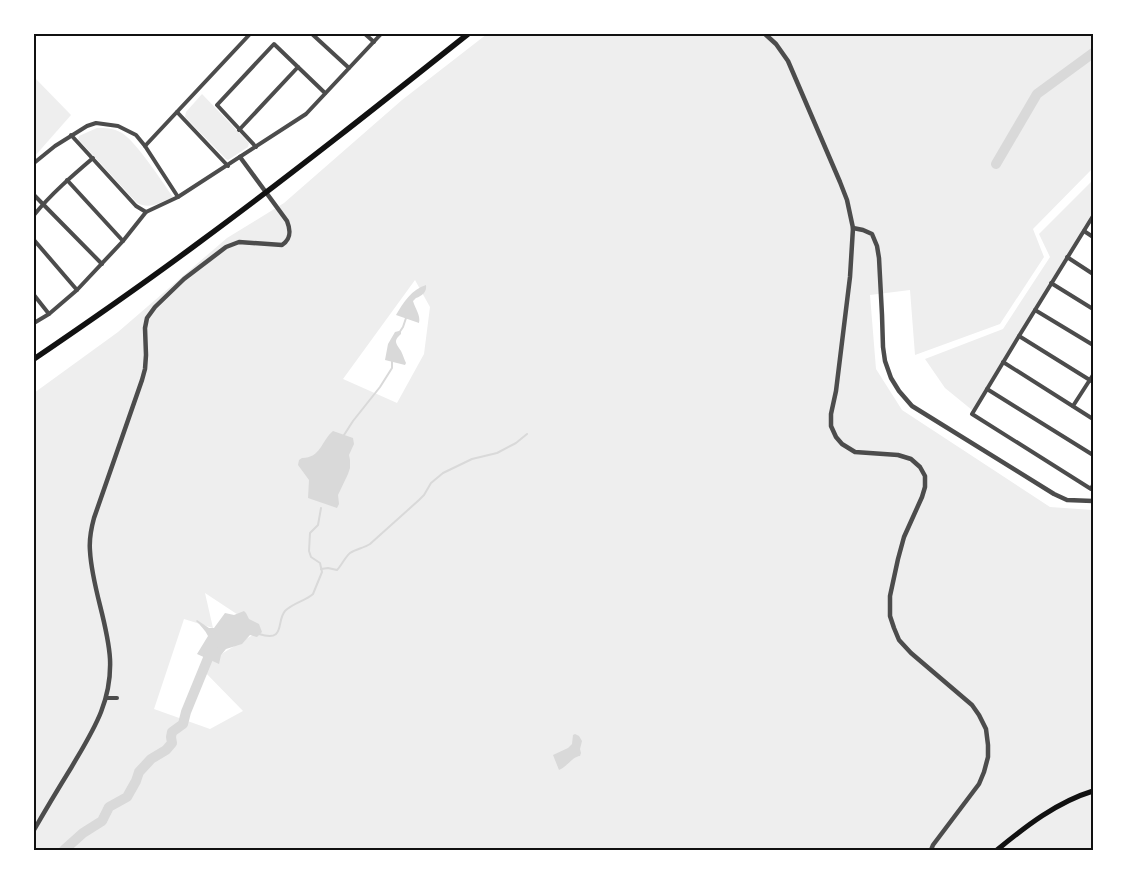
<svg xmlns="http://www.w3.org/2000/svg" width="1127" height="884" viewBox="0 0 1127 884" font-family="'IBM Plex Sans',sans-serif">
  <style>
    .green { fill: #eee; fill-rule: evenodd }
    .water { fill: #d9d9d9 }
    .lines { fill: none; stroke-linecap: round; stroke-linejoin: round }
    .stream { stroke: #d9d9d9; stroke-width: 2 }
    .river { stroke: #d9d9d9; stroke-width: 10 }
    .minor { stroke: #4c4c4c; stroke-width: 4 }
    .tertiary { stroke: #4c4c4c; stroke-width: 4.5 }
    .secondary { stroke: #111; stroke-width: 5 }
    .primary { stroke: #111; stroke-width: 5.5 }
    .neatline { fill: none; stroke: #111; stroke-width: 2 }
  </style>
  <rect width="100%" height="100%" fill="#fff"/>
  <!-- green -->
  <g class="green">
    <path d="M487,34H1093V168L1033,229L1044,257L1000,324L915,355L910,290L870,295L876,369L902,410L1050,507L1093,510V850H34V393L118,332L227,238L284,203L402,100ZM415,280L430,307L424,354L397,403L343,379ZM205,593L261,630L200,667L243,711L210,729L154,709L184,619L213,628Z"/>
    <polygon points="34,77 71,115 34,157"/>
    <polygon points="202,94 249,143 248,147 228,160 226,159 185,117 186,112"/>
    <path d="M97,128C105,128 113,128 120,132C134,138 163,183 173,197C161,202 150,210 137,203L78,139L79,136Z"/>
    <polygon points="1093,180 1093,212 972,410 945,388 925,359 1003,329 1050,257 1039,234"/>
  </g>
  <!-- water -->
  <g class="water">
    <path d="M426,285C427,292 422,296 416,298L413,301C415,308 421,316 419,323L396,315C403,303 412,289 426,285Z"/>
    <path d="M399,331L401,332V334C393,341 396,343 401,351C403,355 404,359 406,363L405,365L385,360L388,344L395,332Z"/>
    <path d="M333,431L353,438L354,444L349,455L350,460V468L348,474L338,495L339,504L337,508L308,498L309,480L298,465L299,460L302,458C321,458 321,441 333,431Z"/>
    <path d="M244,611L246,613L249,619L259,624L262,632L257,637L250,635L242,644L226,649L221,655L219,664L197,654L208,636C205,630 201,626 196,621L197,620L209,628H214L225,613L234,615Z"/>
    <path d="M575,734L579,736L582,741L580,749L581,753L580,756C572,757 567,767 559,770L553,755L568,748L572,744L573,735Z"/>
  </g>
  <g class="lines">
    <!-- stream -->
    <g class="stream">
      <polyline points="399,333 403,327 406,318"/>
      <polyline points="344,435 353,421 380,387 392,368 392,360"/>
      <path d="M321,569L328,568L337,570C342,565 345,557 350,553C356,549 364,548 370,544L419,500L424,495L431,483L443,473L472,459L497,453L516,443L527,434"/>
      <path d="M259,634C286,643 276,621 285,611C293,603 305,601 313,594L322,572L320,563L311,557L309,551L310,533L318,525L321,508"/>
    </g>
    <!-- river -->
    <g class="river">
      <polyline points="996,164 1037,94 1093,53"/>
      <polyline points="64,850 83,833 102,821 109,807 127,797 136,781 139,772 151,759 166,750 172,743 171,737 172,732 183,724 186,712 213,646"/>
    </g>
    <!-- minor -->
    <g class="minor">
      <polyline points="312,34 349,68"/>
      <polyline points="365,34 374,42"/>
      <polyline points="177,112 228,166"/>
      <polyline points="239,130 298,67"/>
      <polyline points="71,135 136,206 146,212"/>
      <polyline points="145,146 250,34"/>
      <polyline points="256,147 217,105 274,44 325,93"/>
      <polyline points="34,163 55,146 87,126 96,123 118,126 136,135 145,146 178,197"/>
      <polyline points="67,180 123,241"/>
      <polyline points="34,195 102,264"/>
      <path d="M34,215C51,194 72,176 93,158"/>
      <polyline points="1093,216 1019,336 972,414 1091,489 1093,485"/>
      <polyline points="1084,231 1093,237"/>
      <polyline points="34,240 77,290"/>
      <polyline points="1067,257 1093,274"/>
      <polyline points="1051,283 1093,309"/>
      <polyline points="34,295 49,314"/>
      <polyline points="1035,310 1093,345"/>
      <polyline points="34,323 49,314 77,290 123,241 146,212 178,197 306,114 381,34"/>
      <polyline points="1019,336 1093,382"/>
      <polyline points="1003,362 1093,419"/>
      <polyline points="987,389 1093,455"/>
      <polyline points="1073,406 1093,375"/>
      <polyline points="107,698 117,698"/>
    </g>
    <!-- tertiary -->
    <g class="tertiary">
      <polyline points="765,34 776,44 788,61 840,182 847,200 853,228 850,277 836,391 831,414 831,426 836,437 842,444 855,452 898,455 911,459 920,467 925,476 925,487 922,497 904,537 898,559 890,596 890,616 894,628 899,640 911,653 972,705 979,715 986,729 988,745 988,757 984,772 979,784 933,845 931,850"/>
      <polyline points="853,228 863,230 872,234 877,246 879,258 882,315 883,347 885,361 891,378 899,391 912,406 1054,494 1067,500 1093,501"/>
      <path d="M34,830C46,809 58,789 71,768C92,732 112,703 110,659C108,623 92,588 90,551C89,540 91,529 94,518L142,380L145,369L146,355L145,328L147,318L155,307L184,279L226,247L239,242L282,245C291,239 291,231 287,221L240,157"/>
    </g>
    <!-- secondary -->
    <path class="secondary" d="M997,850C1026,826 1057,802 1093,791"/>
    <!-- primary -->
    <path class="primary" d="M34,359C90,321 146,282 201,241C292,174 380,104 468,34"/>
  </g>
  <!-- border -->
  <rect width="1127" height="884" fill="none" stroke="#ffffff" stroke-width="70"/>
  <rect x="35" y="35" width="1057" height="814" class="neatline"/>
</svg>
